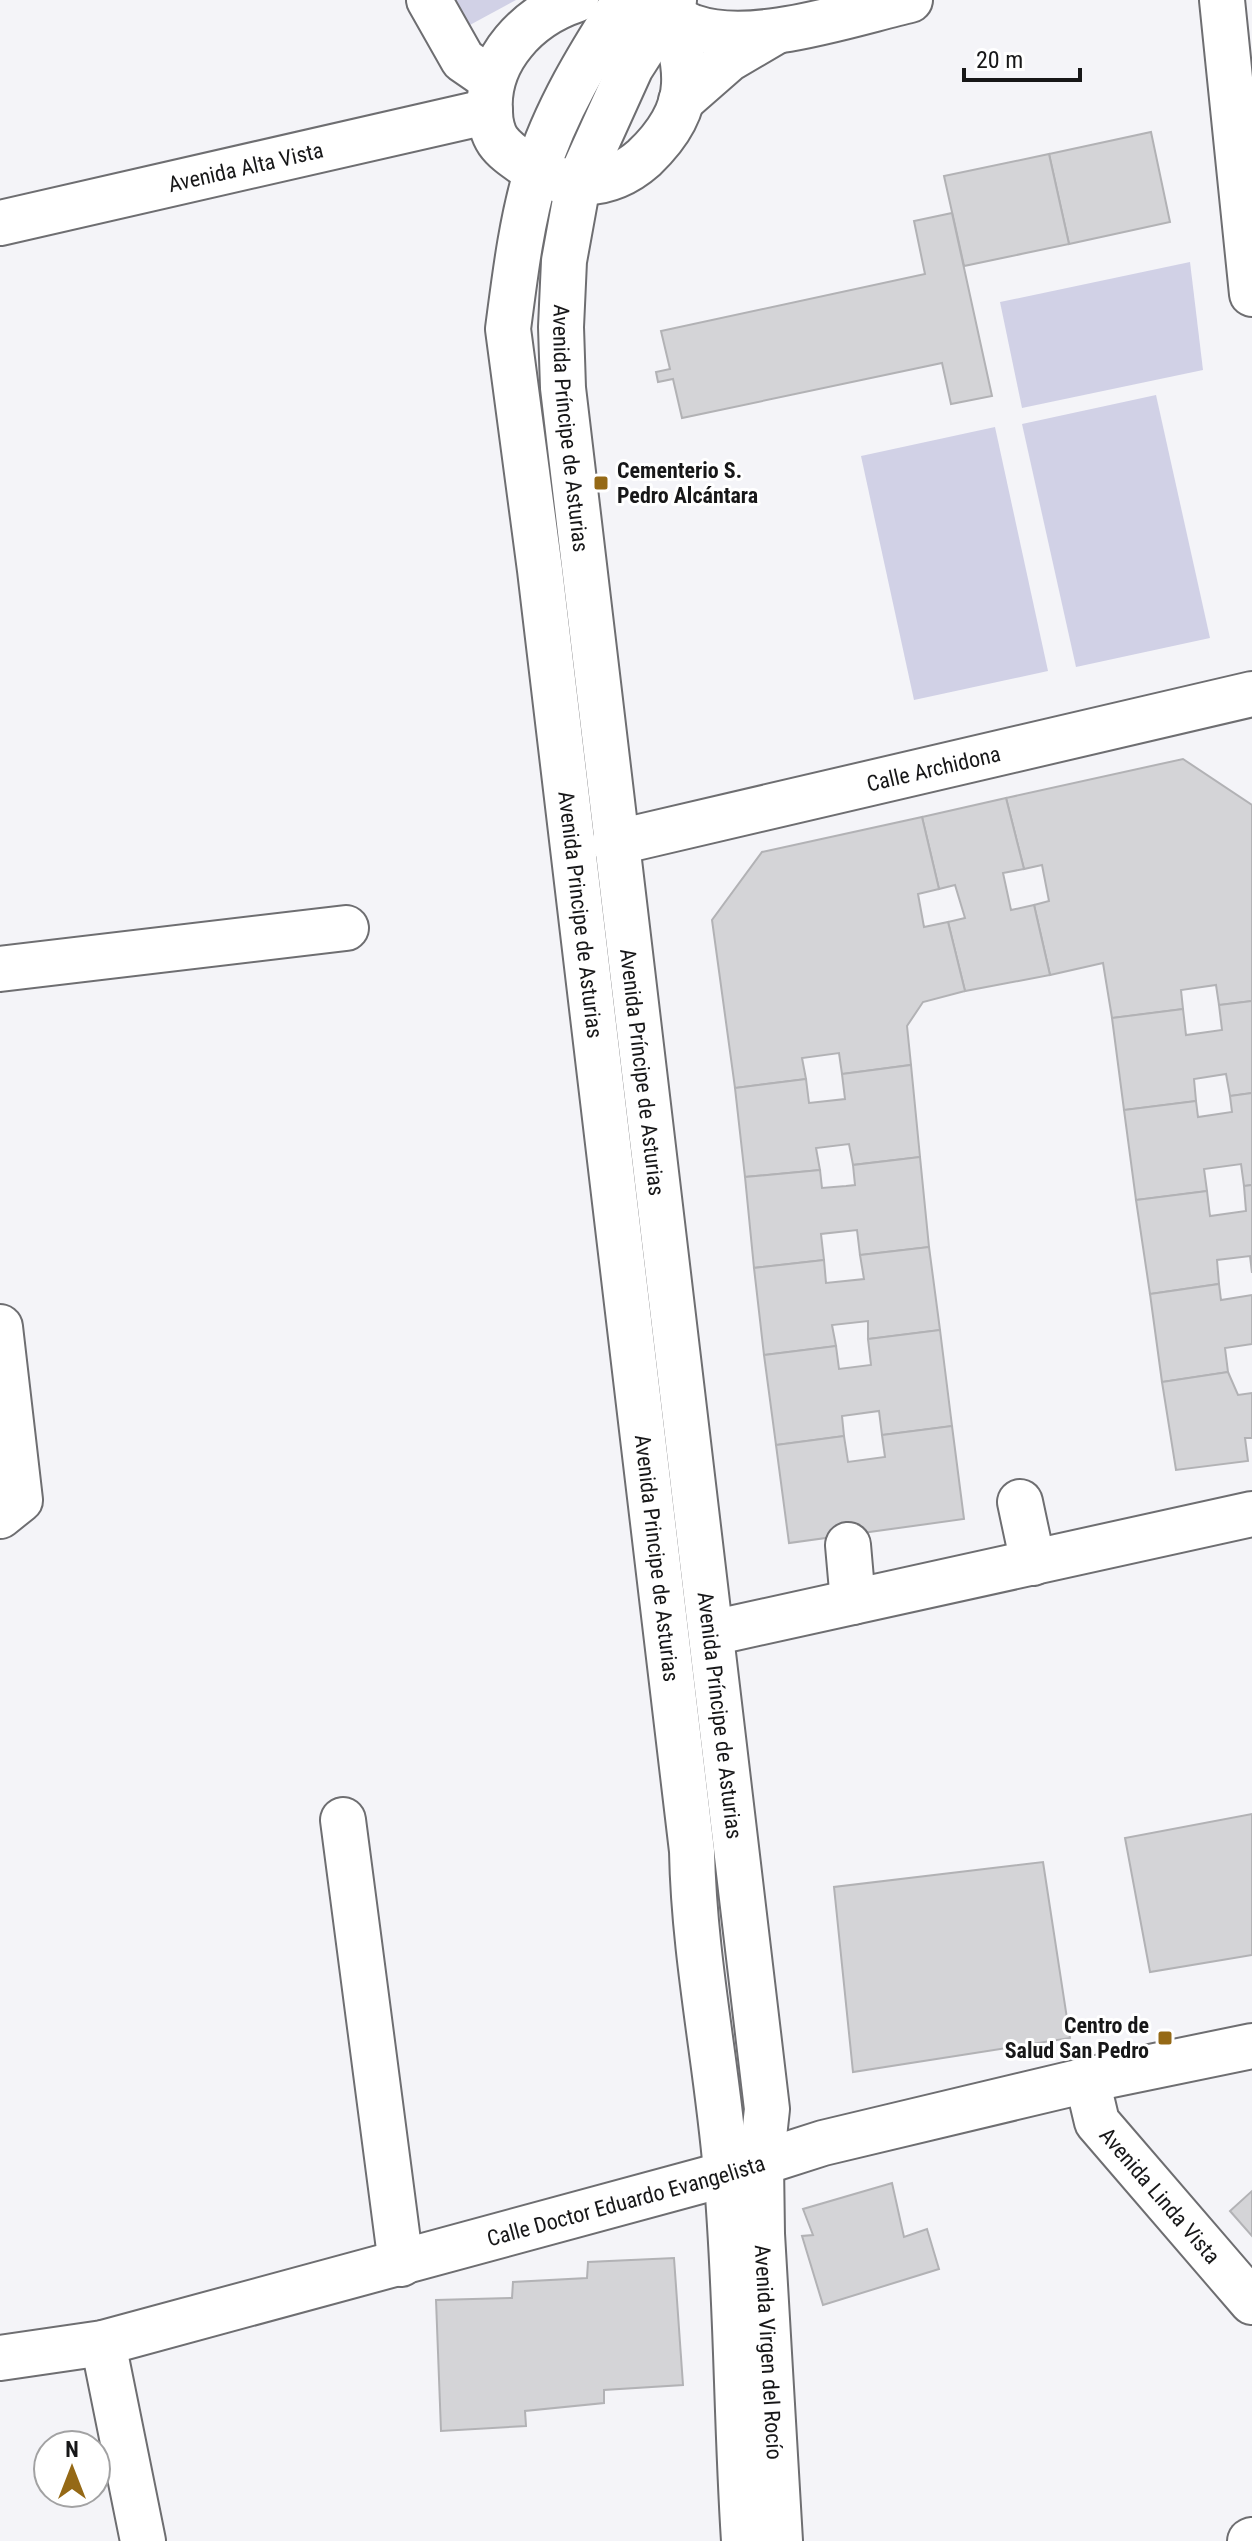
<svg xmlns="http://www.w3.org/2000/svg" width="1252" height="2541" viewBox="0 0 1252 2541" font-family="'Roboto Condensed',sans-serif">
  <style>
    .green { fill: #d1d1e6 }
    .building { fill: #d4d4d7; stroke: #b2b2b5; stroke-width: 2 }
    .lines { fill: none; stroke-linecap: round; stroke-linejoin: round }
    .minor-casing { stroke: #6e6e71; stroke-width: 48 }
    .minor { stroke: #fff; stroke-width: 44 }
    .poi-dot { fill: #956916; stroke: #fff; stroke-width: 3 }
    .labels { text-anchor: middle; dominant-baseline: central; stroke-width: 6; stroke-linejoin: round; paint-order: stroke }
    .street-label { font-size: 22px; fill: #171718; stroke: #fff }
    .poi-label { font-size: 22px; font-weight: bold; fill: #171718; stroke: #fff; text-anchor: start }
  </style>
  <rect width="100%" height="100%" fill="#f4f4f8"/>
  <!-- green -->
  <g class="green">
    <polygon points="454,0 516,0 468,26"/>
    <polygon points="1190,262 1203,370 1022,408 1000,302"/>
    <polygon points="1156,395 1210,638 1076,667 1022,424"/>
    <polygon points="995,427 1048,671 914,700 861,456"/>
  </g>
  <!-- building -->
  <g class="building">
    <polygon points="1151,132 1170,222 1069,244 1049,154"/>
    <polygon points="1049,154 1069,244 964,266 944,176"/>
    <polygon points="952,213 992,396 951,404 942,363 682,418 673,379 658,382 656,372 670,369 661,331 925,274 914,221"/>
    <polygon points="1183,759 1252,805 1252,1001 1219,1005 1216,985 1181,990 1183,1009 1112,1018 1103,963 1050,975 1034,905 1049,901 1042,865 1024,869 1006,798"/>
    <polygon points="1006,798 1024,869 1003,873 1011,910 1034,905 1050,975 965,991 948,922 965,918 955,885 939,889 922,817"/>
    <polygon points="922,817 939,889 918,894 924,927 948,922 965,991 923,1002 907,1026 911,1065 842,1074 839,1053 802,1058 806,1079 735,1088 712,920 762,852"/>
    <polygon points="1252,1001 1252,1093 1230,1096 1226,1074 1194,1079 1196,1101 1124,1110 1112,1018 1183,1009 1186,1035 1222,1030 1219,1005"/>
    <polygon points="911,1065 920,1157 853,1165 849,1144 816,1148 820,1170 745,1177 735,1088 806,1079 809,1103 845,1099 842,1074"/>
    <polygon points="1252,1093 1252,1185 1244,1186 1241,1164 1204,1169 1207,1191 1136,1200 1124,1110 1196,1101 1198,1117 1232,1112 1230,1096"/>
    <polygon points="920,1157 929,1247 860,1255 857,1230 821,1234 824,1260 754,1268 745,1177 820,1170 822,1188 846,1186 855,1185 853,1165"/>
    <polygon points="1252,1185 1252,1273 1250,1256 1217,1260 1219,1284 1150,1294 1136,1200 1207,1191 1210,1216 1246,1211 1244,1186"/>
    <polygon points="929,1247 940,1330 868,1339 868,1321 832,1325 836,1346 764,1355 754,1268 824,1260 826,1283 864,1279 860,1255"/>
    <polygon points="1219,1284 1221,1300 1252,1295 1252,1344 1225,1348 1228,1372 1162,1382 1150,1294"/>
    <polygon points="940,1330 952,1426 882,1435 879,1411 842,1416 844,1436 776,1445 764,1355 836,1346 839,1369 871,1365 868,1339"/>
    <polygon points="1228,1372 1238,1395 1252,1393 1252,1438 1245,1438 1248,1461 1176,1470 1162,1382"/>
    <polygon points="952,1426 964,1519 789,1543 776,1445 844,1436 848,1462 885,1457 882,1435"/>
    <polygon points="1252,1814 1252,1955 1150,1972 1125,1838"/>
    <polygon points="1043,1862 1070,2038 853,2072 834,1887"/>
    <polygon points="892,2183 904,2237 927,2229 939,2269 823,2305 802,2236 813,2235 803,2209"/>
    <polygon points="1252,2191 1252,2236 1230,2211"/>
    <polygon points="674,2258 683,2385 604,2390 604,2403 525,2411 526,2426 441,2431 436,2300 512,2298 513,2282 587,2278 588,2262"/>
  </g>
  <g class="lines">
    <defs>
      <g id="minor">
        <polyline points="429,0 463,60 492,80"/>
        <path d="M576,0C528,16 486,59 490,112C490,122 493,134 498,141C505,151 516,158 526,165C564,190 609,189 644,158C665,138 683,114 684,84C685,66 678,22 663,10C659,6 653,3 648,0"/>
        <path id="s1" d="M625,0C590,54 555,111 536,173C521,224 515,276 508,329L540,570L692,1851C694,1958 717,2064 726,2171C737,2294 736,2418 744,2541"/>
        <path id="s2" d="M674,0L631,67L578,184L564,261L561,327L563,388C627,962 700,1535 767,2109L761,2164L762,2234L780,2541"/>
        <polyline points="1222,0 1252,294"/>
        <path d="M666,11C674,17 683,24 693,27C752,48 850,14 910,0"/>
        <polyline points="681,101 729,59 775,32"/>
        <path id="s3" d="M0,223L490,111"/>
        <path id="s4" d="M614,843L1252,694"/>
        <polyline points="0,969 346,928"/>
        <polyline points="0,1327 20,1500 0,1516"/>
        <polyline points="1020,1502 1033,1563"/>
        <polyline points="848,1545 853,1602"/>
        <polyline points="712,1633 1252,1514"/>
        <polyline points="343,1820 401,2264"/>
        <path id="s5" d="M1087,2080L1097,2122L1252,2302"/>
        <polyline points="103,2343 143,2541"/>
        <path id="s6" d="M0,2358L103,2343L726,2174L823,2143L1087,2080L1252,2046"/>
        <polyline points="1250,2541 1252,2540"/>
      </g>
    </defs>
    <!-- minor casing -->
    <use href="#minor" class="minor-casing"/>
    <!-- minor -->
    <use href="#minor" class="minor"/>
  </g>
  <!-- markers -->
  <g class="poi-dot">
    <rect x="593" y="475" width="16" height="16" rx="4"/>
    <rect x="1157" y="2030" width="16" height="16" rx="4"/>
  </g>
  <g class="labels">
    <!-- street labels -->
    <g class="street-label">
      <text stroke="none"><textPath href="#s3" startOffset="252">Avenida Alta Vista</textPath></text>
      <text stroke="none"><textPath href="#s2" startOffset="454">Avenida Príncipe de Asturias</textPath></text>
      <text stroke="none"><textPath href="#s4" startOffset="328">Calle Archidona</textPath></text>
      <text stroke="none"><textPath href="#s1" startOffset="944">Avenida Principe de Asturias</textPath></text>
      <text stroke="none"><textPath href="#s2" startOffset="1102">Avenida Príncipe de Asturias</textPath></text>
      <text stroke="none"><textPath href="#s1" startOffset="1592">Avenida Principe de Asturias</textPath></text>
      <text stroke="none"><textPath href="#s2" startOffset="1750">Avenida Príncipe de Asturias</textPath></text>
      <text stroke="none"><textPath href="#s5" startOffset="140">Avenida Linda Vista</textPath></text>
      <text stroke="none"><textPath href="#s6" startOffset="646">Calle Doctor Eduardo Evangelista</textPath></text>
      <text stroke="none"><textPath href="#s2" startOffset="2390">Avenida Virgen del Rocío</textPath></text>
    </g>
    <!-- poi labels -->
    <g class="poi-label">
      <text x="617" y="470">Cementerio S.<tspan x="617" dy="25">Pedro Alcántara</tspan></text>
      <text x="1149" y="2025" text-anchor="end">Centro de<tspan x="1149" dy="25">Salud San Pedro</tspan></text>
    </g>
  </g>
  <!-- north arrow -->
  <g transform="translate(72 2469)"><circle r="38" fill="#ffffff" stroke="#a2a2a3" stroke-width="2"/>
  <path d="M0-6L14 30L0 20L-14 30Z" fill="#956916"/>
  <text y="-12" font-size="22" font-weight="bold" text-anchor="middle" fill="#171718">N</text>
  </g>
  <!-- scale -->
  <path d="M964 68v12h116v-12" fill="none" stroke="#171718" stroke-width="4"/>
  <text x="976" y="68" font-size="24" fill="#171718" stroke="#ffffff" stroke-width="6" paint-order="stroke">20 m</text>
</svg>
